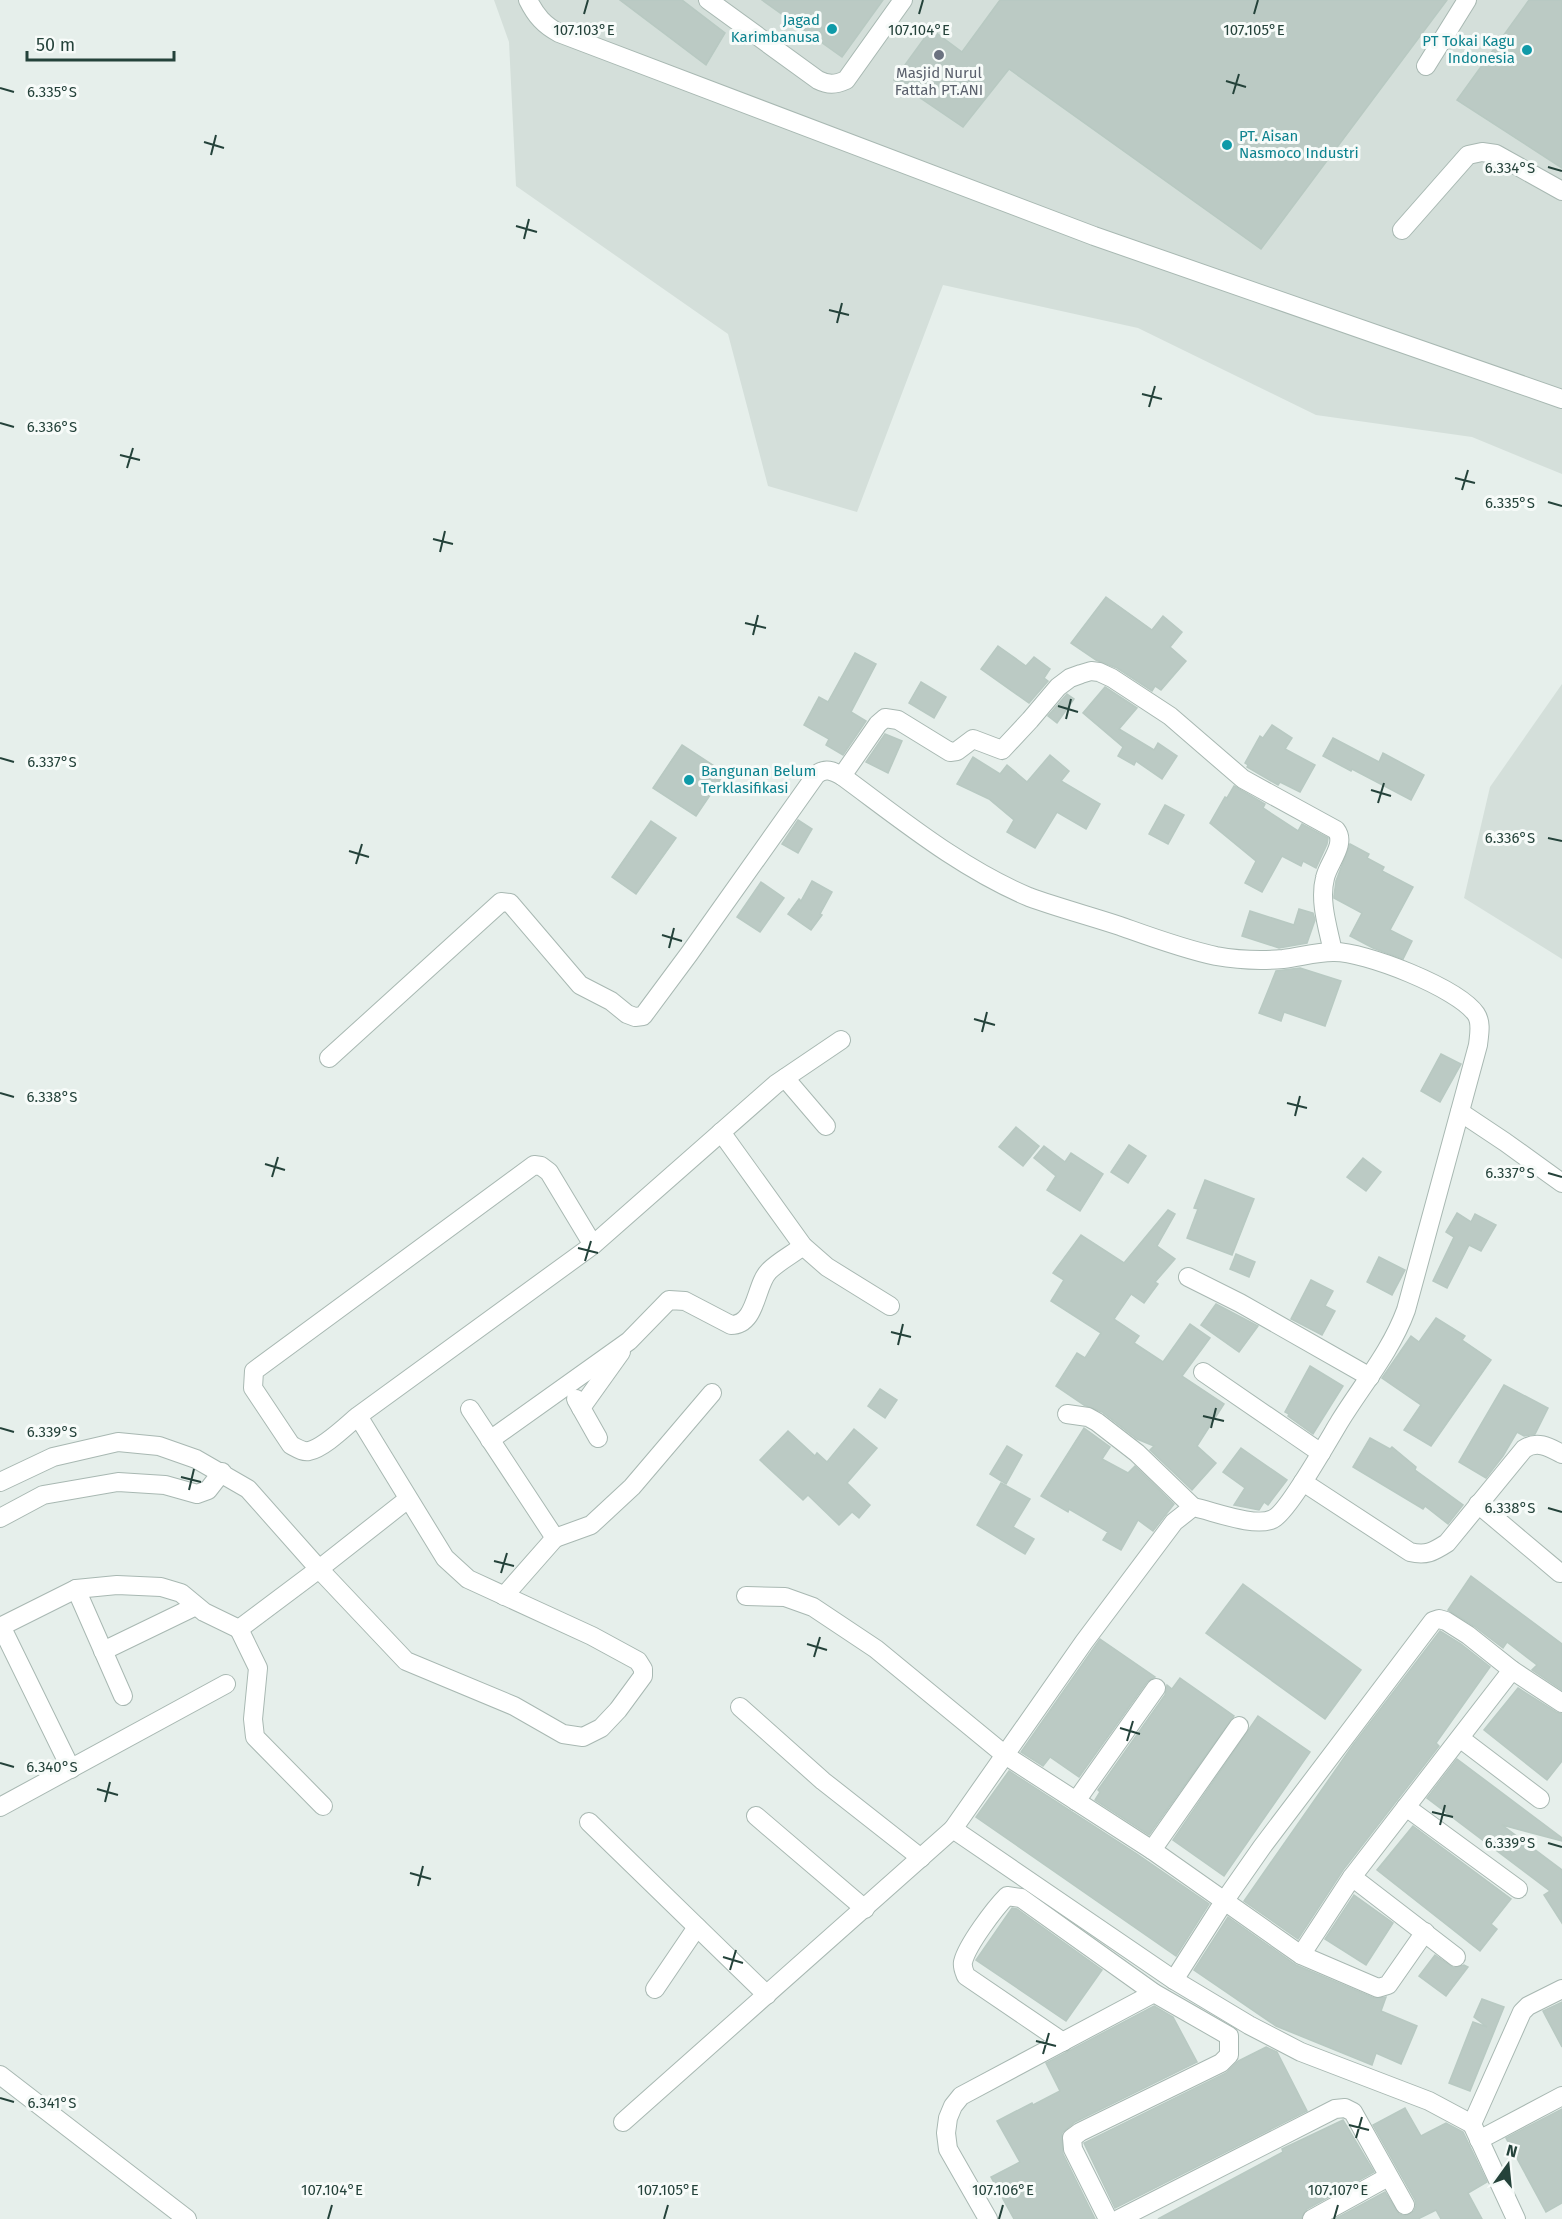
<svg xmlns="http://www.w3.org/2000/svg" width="1562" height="2219" viewBox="0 0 1562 2219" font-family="'Fira Sans',sans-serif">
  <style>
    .built { fill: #d4dfda }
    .building { fill: #bbcac4; stroke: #b8c9c2; stroke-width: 1.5 }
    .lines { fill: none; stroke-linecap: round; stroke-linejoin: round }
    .minor-casing { stroke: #a8b8b2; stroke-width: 20 }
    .minor { stroke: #fff; stroke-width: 18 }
    .ticks { fill: none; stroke: #24423a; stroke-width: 2 }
    .culture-dot { fill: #0f9aa8; stroke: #f7fbf9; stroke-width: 2 }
    .worship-dot { fill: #6b7280; stroke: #f7fbf9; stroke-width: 2 }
    .labels { text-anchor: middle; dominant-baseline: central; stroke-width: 6; stroke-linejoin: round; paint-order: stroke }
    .culture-label { font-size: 15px; fill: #0d838f; stroke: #f7fbf9; text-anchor: end }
    .worship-label { font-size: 15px; fill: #5b616d; stroke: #f7fbf9 }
    .ticks-label { font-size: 15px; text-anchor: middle; fill: #24423a; stroke: #f7fbf9; stroke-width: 6; stroke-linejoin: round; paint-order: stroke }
  </style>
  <rect width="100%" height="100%" fill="#e6efeb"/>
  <!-- built -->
  <g class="built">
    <polygon points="494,0 1562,0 1562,474 1472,437 1316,415 1138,328 943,285 857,512 768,486 728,334 516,186 509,42"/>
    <polygon points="1562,684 1562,959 1464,898 1490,787"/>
  </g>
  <!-- building -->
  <g class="building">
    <polygon points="620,0 682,0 725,33 706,65"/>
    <polygon points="762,0 883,0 842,57"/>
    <polygon points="1000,0 1447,0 1261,249 1009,69 963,127 894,80 931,29 962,52"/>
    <polygon points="1529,0 1562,0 1562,168 1457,100"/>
    <polygon points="1106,597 1152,630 1163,616 1182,632 1170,647 1186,661 1161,690 1155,686 1152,691 1117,668 1096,660 1071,643"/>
    <polygon points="998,646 1026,666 1034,657 1050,669 1044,678 1048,681 1029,703 981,669"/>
    <polygon points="855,653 876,664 851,712 866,721 843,755 826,745 829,739 804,725 819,697 828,702"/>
    <polygon points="921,682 946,697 934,718 909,703"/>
    <polygon points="1105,687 1137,708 1119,729 1154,750 1158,743 1177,756 1162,779 1136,761 1134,765 1118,756 1123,747 1083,713"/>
    <polygon points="1067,694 1074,699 1057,723 1048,716"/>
    <polygon points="1272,725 1292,738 1285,749 1315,765 1300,792 1280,782 1278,785 1247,767 1248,765 1245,763 1260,736 1263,738"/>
    <polygon points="885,734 902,741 888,773 866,762"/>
    <polygon points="1333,738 1379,762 1383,753 1424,775 1411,800 1352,769 1351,771 1323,756"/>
    <polygon points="682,745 725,773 696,816 653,788"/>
    <polygon points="1050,755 1069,771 1061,781 1100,804 1086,829 1057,812 1035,848 1007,832 1014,820 989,799 957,784 973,757 1000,774 1007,765 1027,782"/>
    <polygon points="1234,786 1265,804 1263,808 1298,831 1302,824 1328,838 1327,844 1316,868 1303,861 1301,866 1282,856 1262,892 1245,883 1256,861 1210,823 1225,797 1227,798"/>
    <polygon points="1165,805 1184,815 1168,844 1149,834"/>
    <polygon points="798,820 812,829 798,853 782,844"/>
    <polygon points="651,821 676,838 636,894 612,877"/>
    <polygon points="1350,844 1369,854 1367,858 1384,867 1382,871 1413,887 1390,930 1412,941 1403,959 1373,948 1350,936 1362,913 1334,898 1334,896 1336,881"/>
    <polygon points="812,881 832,892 820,914 822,915 811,930 788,914 799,899 801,901"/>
    <polygon points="761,882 784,898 760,932 737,917"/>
    <polygon points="1299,909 1313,913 1315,920 1307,943 1279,948 1242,936 1250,911 1294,925"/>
    <polygon points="1300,968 1341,981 1325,1026 1284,1012 1281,1021 1259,1013 1276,971"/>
    <polygon points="1441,1054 1461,1064 1440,1102 1421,1091"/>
    <polygon points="1016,1127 1039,1146 1023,1166 999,1147"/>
    <polygon points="1129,1145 1146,1156 1128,1183 1111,1172"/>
    <polygon points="1044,1146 1065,1162 1071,1153 1103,1174 1080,1211 1047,1190 1056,1176 1034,1158"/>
    <polygon points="1363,1158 1381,1172 1366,1191 1347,1177"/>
    <polygon points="1205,1180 1254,1199 1232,1255 1187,1238 1198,1209 1194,1208"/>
    <polygon points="1168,1210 1175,1214 1157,1246 1175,1259 1155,1282 1158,1284 1144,1303 1131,1294 1114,1319 1139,1336 1134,1343 1163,1362 1190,1324 1210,1338 1182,1376 1224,1404 1197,1446 1216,1463 1192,1490 1150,1450 1154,1446 1137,1439 1102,1412 1084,1405 1056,1386 1077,1353 1085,1358 1101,1333 1051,1301 1064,1280 1053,1273 1081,1235 1124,1263"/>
    <polygon points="1457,1213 1471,1222 1475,1214 1496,1225 1481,1251 1469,1245 1447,1288 1433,1281 1454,1237 1446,1232"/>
    <polygon points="1236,1254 1255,1262 1249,1277 1230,1269"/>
    <polygon points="1379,1257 1405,1270 1392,1295 1367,1282"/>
    <polygon points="1311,1280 1333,1291 1325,1306 1335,1311 1322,1335 1291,1319"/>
    <polygon points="1216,1304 1258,1326 1239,1352 1201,1325"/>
    <polygon points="1436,1318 1465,1336 1462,1340 1491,1360 1431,1446 1404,1430 1421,1405 1382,1378 1411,1336 1419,1342"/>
    <polygon points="1310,1366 1343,1386 1313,1434 1288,1416 1289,1414 1285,1412"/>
    <polygon points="1504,1385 1548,1408 1535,1434 1524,1436 1517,1432 1503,1456 1486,1478 1459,1462"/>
    <polygon points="880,1389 897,1400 885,1418 868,1406"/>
    <polygon points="1084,1428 1110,1447 1102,1459 1128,1473 1135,1466 1174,1504 1153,1531 1138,1520 1121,1550 1103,1540 1108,1532 1069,1509 1068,1512 1041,1496"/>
    <polygon points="854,1429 877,1448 847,1483 870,1505 859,1518 852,1512 839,1525 808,1495 803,1500 760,1460 788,1431 815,1456 817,1453 827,1462"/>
    <polygon points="1370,1438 1390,1449 1392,1447 1416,1467 1415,1470 1463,1505 1448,1524 1425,1506 1423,1509 1353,1467"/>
    <polygon points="1007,1446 1022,1455 1006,1484 990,1474"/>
    <polygon points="1241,1448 1287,1480 1268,1505 1264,1502 1259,1510 1234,1505 1245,1488 1223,1472"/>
    <polygon points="1001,1483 1030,1499 1013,1527 1034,1539 1025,1554 977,1525"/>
    <polygon points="1471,1576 1562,1644 1562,1690 1532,1670 1537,1665 1507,1642 1503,1648 1474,1626 1448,1610"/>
    <polygon points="1243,1584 1361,1670 1325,1719 1206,1633"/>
    <polygon points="1440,1631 1461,1644 1490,1667 1436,1743 1439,1746 1343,1870 1298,1939 1244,1901 1353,1745"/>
    <polygon points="1100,1639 1155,1677 1147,1682 1079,1777 1050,1757 1043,1766 1021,1752"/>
    <polygon points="1180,1678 1234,1716 1149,1835 1095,1800 1100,1792 1098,1790 1165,1695 1167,1685 1172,1689"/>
    <polygon points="1518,1688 1556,1712 1562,1714 1562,1761 1547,1780 1484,1730"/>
    <polygon points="1258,1716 1310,1752 1224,1876 1173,1840"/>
    <polygon points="1457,1759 1562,1838 1562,1841 1502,1825 1562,1870 1562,1923 1544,1895 1550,1891 1427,1798"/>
    <polygon points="1009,1771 1137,1854 1209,1904 1176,1956 976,1817"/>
    <polygon points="1413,1826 1511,1899 1491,1924 1497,1929 1480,1951 1377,1870"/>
    <polygon points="1354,1895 1393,1923 1366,1965 1325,1939"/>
    <polygon points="1012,1908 1017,1909 1102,1970 1066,2021 976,1960"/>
    <polygon points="1228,1917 1296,1965 1374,1998 1386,1997 1381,2011 1417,2026 1401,2064 1376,2053 1372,2065 1276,2026 1194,1970"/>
    <polygon points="1435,1955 1454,1968 1464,1965 1468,1967 1446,1996 1419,1976"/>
    <polygon points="1482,1999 1504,2007 1470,2091 1449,2083 1473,2022 1487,2027 1474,2017"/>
    <polygon points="1562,2002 1562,2047 1543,2011"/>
    <polygon points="1154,2006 1173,2017 1197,2062 1075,2122 1062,2133 1063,2154 1095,2219 1014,2219 991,2177 1020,2162 997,2121 1032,2103 1033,2105 1060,2091 1046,2063"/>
    <polygon points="1266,2047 1277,2052 1307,2111 1115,2208 1084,2143 1226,2073 1238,2061"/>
    <polygon points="1405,2108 1421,2136 1446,2123 1463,2132 1487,2182 1468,2193 1482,2219 1441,2219 1436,2210 1418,2219 1335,2219 1385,2192 1399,2214 1405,2216 1414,2211 1416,2206 1415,2200 1373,2125"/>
    <polygon points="1562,2109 1562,2203 1546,2212 1506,2138"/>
    <polygon points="1343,2120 1374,2172 1307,2209 1301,2219 1158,2219 1283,2152 1282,2149"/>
  </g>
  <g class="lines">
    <defs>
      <g id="minor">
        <path d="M528,0C536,16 544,25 559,33L1094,236L1562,399"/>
        <path d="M708,0L818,80C828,85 835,85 846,80L903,0"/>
        <polyline points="1426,66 1467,0"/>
        <polyline points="1402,230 1468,155 1482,152 1496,154 1562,191"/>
        <path d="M842,776L878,724L885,718L898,720L950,752L957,751L973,739L1002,750L1030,720L1058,687L1070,678L1081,674L1091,671L1099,672L1112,678L1170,716L1243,779L1336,830C1347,844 1328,863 1325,878C1319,901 1328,928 1333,952"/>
        <path d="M329,1058L501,902L510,903L580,985L611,1001L627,1014L635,1017L643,1016L689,954L816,775C825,767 833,771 842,776C902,820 960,868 1029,897C1059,908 1090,916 1120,926C1151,937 1183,949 1216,956C1238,960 1260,961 1283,959C1300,957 1316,952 1333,952C1364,951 1458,988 1476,1014C1482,1023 1479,1035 1478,1045L1406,1310C1391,1351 1363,1384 1340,1421C1329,1439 1288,1512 1273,1519C1255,1528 1213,1511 1193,1507L1174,1522L1084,1642L953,1829L1174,1980L1249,2025L1301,2052L1429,2101L1472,2124"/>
        <polyline points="785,1078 826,1126"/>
        <polyline points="1460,1112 1505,1142 1562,1183"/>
        <polyline points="721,1132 803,1246 827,1267 890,1306"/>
        <polyline points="593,1245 776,1084 841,1040"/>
        <polyline points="1188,1277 1240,1303 1370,1377"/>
        <polyline points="1203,1372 1321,1453"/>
        <polyline points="576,1399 598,1438"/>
        <polyline points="581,1408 621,1352"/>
        <polyline points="470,1409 555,1538 504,1596"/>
        <polyline points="1067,1414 1088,1417 1097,1422 1137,1453 1193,1507"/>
        <path d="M490,1440L629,1341L669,1300L685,1301L731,1325C757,1325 755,1285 769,1271C779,1261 793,1254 803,1246"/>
        <path d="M0,1482L53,1457L118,1442L159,1446L196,1459L248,1489L319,1569L406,1661L514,1706L563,1734L583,1737L601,1728L618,1710L643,1676V1669L638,1661L592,1636L468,1579L445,1558L358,1416L593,1245L549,1172L541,1166L534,1165L254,1371L253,1388L291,1445C297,1448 302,1452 309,1451C324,1448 346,1426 358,1416"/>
        <path d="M1303,1482L1410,1552C1426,1556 1433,1552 1447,1543L1524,1449C1537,1440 1549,1447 1562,1454"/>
        <polyline points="1478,1504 1560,1573"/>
        <polyline points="0,1518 43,1495 118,1482 165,1485 197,1494 208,1490 222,1472"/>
        <polyline points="555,1538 591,1525 632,1487 712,1393"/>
        <polyline points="76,1589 123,1696"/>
        <polyline points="746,1596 785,1597 813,1607 876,1649 1005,1755 1152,1850 1301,1955 1378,1988 1388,1985 1425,1932"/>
        <polyline points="1,1626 71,1769"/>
        <polyline points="0,1627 76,1589 117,1585 161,1587 181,1593 204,1612 239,1629 319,1569 408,1499"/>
        <polyline points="239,1629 258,1668 253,1719 255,1737 323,1806"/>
        <polyline points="103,1651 196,1606"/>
        <polyline points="740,1707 823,1781 921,1858"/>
        <polyline points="1461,1739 1540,1799"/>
        <polyline points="1076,1801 1156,1688"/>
        <polyline points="0,1807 226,1684"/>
        <polyline points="1406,1807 1518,1889"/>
        <polyline points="756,1816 865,1909"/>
        <polyline points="589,1822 767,1995"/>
        <polyline points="1152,1850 1239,1726"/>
        <polyline points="1352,1877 1456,1957"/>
        <polyline points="1301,1955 1352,1877 1512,1670"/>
        <polyline points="1174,1980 1225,1900 1262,1847 1433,1621 1439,1619 1446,1621 1468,1635 1512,1670 1562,1703"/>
        <polyline points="655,1989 697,1927"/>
        <path d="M1063,2042L966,1976C964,1971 962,1967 963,1962C967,1945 995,1908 1007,1896L1021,1898L1154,1993L1229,2036V2055L1221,2063L1080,2132L1072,2138L1073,2149L1108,2219"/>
        <polyline points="0,2075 187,2219"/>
        <polyline points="623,2122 953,1829"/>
        <polyline points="1479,2140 1562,2096"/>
        <polyline points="988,2219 948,2149 946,2133 948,2118 953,2106 961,2096 1154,1993"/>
        <polyline points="1119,2219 1335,2109 1345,2108 1353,2112 1405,2205"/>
        <polyline points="1312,2219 1388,2177"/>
        <polyline points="1516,2219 1472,2124 1522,2012 1528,2006 1562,1989"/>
      </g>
    </defs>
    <!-- minor casing -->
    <use href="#minor" class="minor-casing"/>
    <!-- minor -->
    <use href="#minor" class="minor"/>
  </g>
  <!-- ticks -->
  <path class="ticks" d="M584,14L588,0M919,14L923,0M1254,14L1258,0M1226,81L1246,87M0,88L14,92M1233,94L1239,74M204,142L224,148M211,155L216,135M1548,167L1562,171M516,226L537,232M524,239L529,219M829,310L849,315M837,323L842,303M1142,394L1162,399M1149,407L1155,386M0,423L14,427M120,455L140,460M127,468L133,448M1455,478L1475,483M1462,490L1468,470M1548,502L1562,506M433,539L453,544M440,552L445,531M745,623L766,628M753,635L758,615M1058,706L1078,712M1066,719L1071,699M0,758L14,762M1371,790L1391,796M1378,803L1384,783M1548,838L1562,841M349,851L369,857M356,864L362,844M662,935L682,941M669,948L674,928M974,1019L995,1025M982,1032L987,1012M0,1093L14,1097M1287,1103L1307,1108M1295,1116L1300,1096M265,1164L285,1170M1548,1173L1562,1177M272,1177L278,1157M578,1248L598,1253M585,1261L591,1241M891,1332L911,1337M898,1345L903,1324M1203,1416L1224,1421M0,1428L14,1432M1211,1428L1216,1408M181,1477L201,1482M189,1490L194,1469M1548,1508L1562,1512M494,1561L514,1566M501,1573L507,1553M807,1644L827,1650M814,1657L820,1637M1120,1728L1140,1734M1127,1741L1133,1721M0,1763L14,1767M97,1789L118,1795M105,1802L110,1782M1432,1812L1453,1817M1440,1825L1445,1805M1548,1843L1562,1847M410,1873L431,1879M418,1886L423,1866M723,1957L743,1963M730,1970L736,1950M1036,2041L1056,2046M1043,2054L1049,2033M0,2098L14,2102M1349,2125L1369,2130M1356,2138L1362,2117M328,2219L332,2205M664,2219L668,2205M999,2219L1003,2205M1334,2219L1338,2205"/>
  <!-- markers -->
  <g class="culture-dot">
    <circle cx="832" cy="29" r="6"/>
    <circle cx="1527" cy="50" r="6"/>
    <circle cx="1227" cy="145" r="6"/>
    <circle cx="689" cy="780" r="6"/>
  </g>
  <circle class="worship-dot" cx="939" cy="55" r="6"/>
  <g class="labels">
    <!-- culture labels -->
    <g class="culture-label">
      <text x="820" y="20">Jagad<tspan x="820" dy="17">Karimbanusa</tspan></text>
      <text x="1515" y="41">PT Tokai Kagu<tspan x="1515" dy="17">Indonesia</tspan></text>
      <text x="1239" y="136" text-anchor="start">PT. Aisan<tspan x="1239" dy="17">Nasmoco Industri</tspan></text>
      <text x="701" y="771" text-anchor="start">Bangunan Belum<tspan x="701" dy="17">Terklasifikasi</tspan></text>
    </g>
    <!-- worship labels -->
    <g class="worship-label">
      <text x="939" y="73">Masjid Nurul<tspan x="939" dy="17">Fattah PT.ANI</tspan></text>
    </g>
  </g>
  <g class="ticks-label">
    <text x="584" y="35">107.103°E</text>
    <text x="919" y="35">107.104°E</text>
    <text x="1254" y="35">107.105°E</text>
    <text x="52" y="97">6.335°S</text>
    <text x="1510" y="173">6.334°S</text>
    <text x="52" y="432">6.336°S</text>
    <text x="1510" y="508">6.335°S</text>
    <text x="52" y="767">6.337°S</text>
    <text x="1510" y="843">6.336°S</text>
    <text x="52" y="1102">6.338°S</text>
    <text x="1510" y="1178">6.337°S</text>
    <text x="52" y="1437">6.339°S</text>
    <text x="1510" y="1513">6.338°S</text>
    <text x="52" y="1772">6.340°S</text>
    <text x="1510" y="1848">6.339°S</text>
    <text x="52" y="2108">6.341°S</text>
    <text x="332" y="2195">107.104°E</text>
    <text x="668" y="2195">107.105°E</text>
    <text x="1003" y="2195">107.106°E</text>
    <text x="1338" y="2195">107.107°E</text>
  </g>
  <!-- north arrow -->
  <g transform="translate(1508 2165) rotate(15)" stroke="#f7fbf9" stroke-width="4.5" paint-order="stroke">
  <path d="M0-4.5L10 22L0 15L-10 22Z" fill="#24423a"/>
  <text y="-9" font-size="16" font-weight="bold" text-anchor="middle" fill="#24423a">N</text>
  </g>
  <!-- scale -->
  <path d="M27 51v9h147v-9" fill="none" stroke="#24423a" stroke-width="3"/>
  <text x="36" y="51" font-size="18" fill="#24423a" stroke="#f7fbf9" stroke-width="4.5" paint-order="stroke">50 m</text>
</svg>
